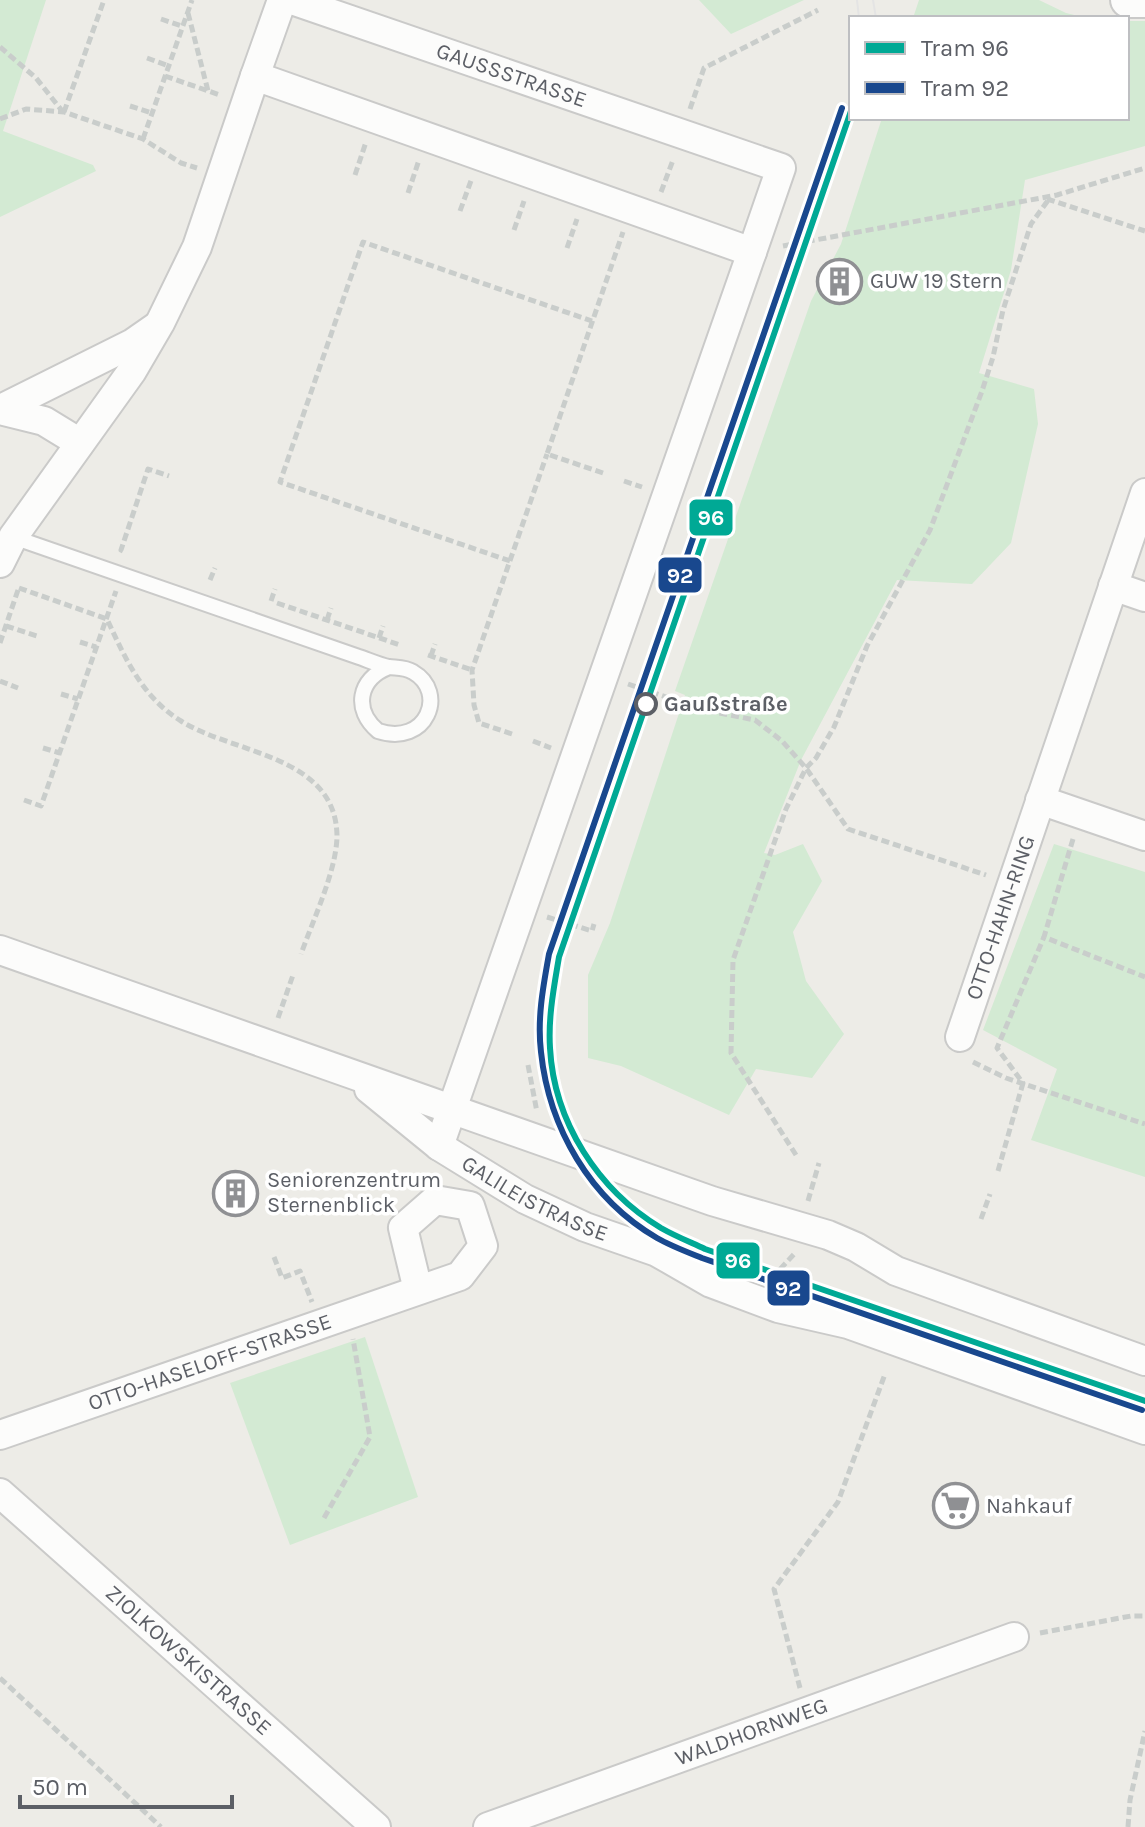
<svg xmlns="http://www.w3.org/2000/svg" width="1145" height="1827" viewBox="0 0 1145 1827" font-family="Karla,sans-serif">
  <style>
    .green { fill: #d3ead3 }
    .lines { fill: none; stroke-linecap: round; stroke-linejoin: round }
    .service-casing { stroke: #cacac9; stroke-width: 18 }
    .minor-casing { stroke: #cacac9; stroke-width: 32 }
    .tertiary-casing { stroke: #cacac9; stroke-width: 38 }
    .path { stroke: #c9cdcb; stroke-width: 5; stroke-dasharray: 8 4; stroke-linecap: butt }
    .service { stroke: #fcfcfb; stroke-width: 14 }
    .minor { stroke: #fcfcfb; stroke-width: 28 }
    .tertiary { stroke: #fcfcfb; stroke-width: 34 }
    .tram { stroke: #e4e4e4; stroke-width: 2 }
    .tram-1-casing { stroke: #fff; stroke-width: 12 }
    .tram-2-casing { stroke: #fff; stroke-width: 12 }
    .tram-1 { stroke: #00a995; stroke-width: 6 }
    .tram-2 { stroke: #19488e; stroke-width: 6 }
    .stop-dot { fill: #fff; stroke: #5c5f66; stroke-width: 4 }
    .labels { text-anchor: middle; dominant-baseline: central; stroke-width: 7; stroke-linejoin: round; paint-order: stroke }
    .street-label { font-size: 22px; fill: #5c5f66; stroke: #fff }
    .poi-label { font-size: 22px; fill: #5c5f66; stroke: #fff; text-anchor: start }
    .stop-label { font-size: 22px; font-weight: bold; fill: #5c5f66; stroke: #fff; text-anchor: start }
    .line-badge { stroke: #fff; stroke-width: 3 }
    .badge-label { font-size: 22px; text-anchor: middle; font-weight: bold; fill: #fff }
  </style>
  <rect width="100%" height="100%" fill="#edece7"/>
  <!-- green -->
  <g class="green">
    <polygon points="0,0 46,0 3,131 93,165 96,171 0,217"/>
    <polygon points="699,0 804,0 731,34"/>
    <polygon points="919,0 1039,0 1066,13 1087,18 913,18"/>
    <polygon points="1127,21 1145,21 1145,146 1025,180 1011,270 979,373 1034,389 1038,424 1011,543 972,584 897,580 801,760 764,853 775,855 803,844 822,881 793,932 806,981 844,1034 812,1078 756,1069 729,1115 621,1066 588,1058 588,975 610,923 685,695 675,691 811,301 841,244 882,118 1127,118"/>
    <polygon points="1054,844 1145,872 1145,1177 1031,1140 1057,1069 983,1030"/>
    <polygon points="365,1337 418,1497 290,1545 230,1383"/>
  </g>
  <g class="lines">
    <defs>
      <path id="service" d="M13,537L359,657C368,660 379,665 389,667C397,668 405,667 413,672C448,692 427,747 378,731C353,710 358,679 389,667"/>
      <g id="minor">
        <path id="s1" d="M292,0L781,168L752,252"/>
        <polyline points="255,76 282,0"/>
        <polyline points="1,409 133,343 156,327"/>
        <polyline points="0,410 44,421 80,443"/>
        <polyline points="0,563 13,537 132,371 160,323 197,247 255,76 752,252 439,1146"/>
        <polyline points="1113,586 1145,597"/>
        <polyline points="1040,800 1145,836"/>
        <polyline points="0,950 712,1201 828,1235 856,1247 896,1271 1145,1361"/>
        <path id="s2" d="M960,1037L1145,493"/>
        <path id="s3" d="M369,1089L439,1146L525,1199L585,1227L657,1252L711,1283L778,1308L848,1324L1145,1430"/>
        <path id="s4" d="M0,1435L460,1276L483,1246L470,1206L435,1200L403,1228L418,1290"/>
        <path id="s5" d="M0,1493L376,1827"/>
        <path id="s6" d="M488,1827L1014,1637"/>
      </g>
      <polyline id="tertiary" points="1128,0 1145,0"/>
    </defs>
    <!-- service casing -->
    <use href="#service" class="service-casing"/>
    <!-- minor casing -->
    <use href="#minor" class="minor-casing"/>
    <!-- tertiary casing -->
    <use href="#tertiary" class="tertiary-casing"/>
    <!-- path -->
    <g class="path">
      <polyline points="188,13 208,91"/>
      <polyline points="161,19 182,26"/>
      <polyline points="0,47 36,78 63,112"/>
      <polyline points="147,58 169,66"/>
      <polyline points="165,76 220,95"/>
      <polyline points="130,106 152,113"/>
      <polyline points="690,109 704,68 818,10"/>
      <polyline points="64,112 104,0"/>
      <polyline points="0,119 26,109 64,112 143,139 181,163 197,168"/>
      <polyline points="143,139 192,0"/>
      <polyline points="355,175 366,142"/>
      <polyline points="661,192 673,160"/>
      <polyline points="408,193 419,160"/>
      <polyline points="1047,199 1145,231"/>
      <polyline points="460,211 472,178"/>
      <polyline points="514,230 524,201"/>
      <polyline points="783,246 1057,195 1145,168"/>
      <polyline points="567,248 577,219"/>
      <polyline points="603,473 547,454 623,232"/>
      <polyline points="624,481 642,487"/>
      <polyline points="123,551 121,550 148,469 169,476"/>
      <polyline points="510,561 280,482 363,242 592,321"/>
      <polyline points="210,580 215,568"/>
      <path d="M19,588L107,619C125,658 142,697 181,721C233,754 337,755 337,837C336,872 313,920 301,954"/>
      <polyline points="271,601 275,589"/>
      <polyline points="277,603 400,645"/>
      <polyline points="327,620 331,608"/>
      <polyline points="6,626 37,636"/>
      <polyline points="379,638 383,626"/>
      <polyline points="80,642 96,647"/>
      <polyline points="0,643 19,587"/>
      <polyline points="428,655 472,670"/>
      <polyline points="431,656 435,644"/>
      <polyline points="0,681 18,688"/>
      <polyline points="628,684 704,710 755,720 782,741 806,768 848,829 986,875"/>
      <polyline points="61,694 78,699"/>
      <polyline points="512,734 479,723 474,705 472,670 547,454"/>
      <polyline points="533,741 551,748"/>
      <polyline points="43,748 60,753"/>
      <polyline points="24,800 41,806 116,591"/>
      <polyline points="1073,839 1044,937 1145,977"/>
      <polyline points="547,917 592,931 594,924"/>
      <polyline points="278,1018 293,975"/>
      <polyline points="973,1062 1006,1078 1145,1124"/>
      <polyline points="528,1065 537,1112"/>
      <polyline points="796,1155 731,1053 733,960 786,809 806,768 816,758 834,727 867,646 930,530 982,391 993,357 1003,310 1031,224 1049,199"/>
      <polyline points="998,1171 1023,1083 997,1048 1044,937"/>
      <polyline points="808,1201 819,1163"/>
      <polyline points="981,1219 990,1194"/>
      <polyline points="274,1257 282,1278 300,1271 312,1302"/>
      <polyline points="772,1278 795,1253"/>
      <polyline points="324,1518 370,1437 353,1339"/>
      <polyline points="1040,1633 1131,1616 1145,1616"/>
      <polyline points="0,1678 161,1827"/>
      <polyline points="800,1688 774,1589 838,1502 885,1374"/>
      <polyline points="1128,1827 1130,1800 1145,1731"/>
    </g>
    <!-- service -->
    <use href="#service" class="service"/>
    <!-- minor -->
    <use href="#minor" class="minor"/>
    <!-- tertiary -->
    <use href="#tertiary" class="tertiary"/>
    <!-- tram -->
    <g class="tram">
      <polyline points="857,0 859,18"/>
      <polyline points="873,0 876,18"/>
      <polyline points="850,115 851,109"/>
      <polyline points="864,120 864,118"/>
    </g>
    <defs>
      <path id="tram-1" d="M851,111L559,957C554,987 548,1017 550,1048C554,1122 598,1190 661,1228C675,1236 690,1242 705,1249L1145,1401"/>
      <path id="tram-2" d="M842,108L549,954C543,987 537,1019 541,1052C549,1128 590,1199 657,1238C671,1246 687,1252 702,1258L1142,1410"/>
    </defs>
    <!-- tram-1 casing -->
    <use href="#tram-1" class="tram-1-casing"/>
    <!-- tram-2 casing -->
    <use href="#tram-2" class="tram-2-casing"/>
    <!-- tram-1 -->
    <use href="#tram-1" class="tram-1"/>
    <!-- tram-2 -->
    <use href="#tram-2" class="tram-2"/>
  </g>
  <!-- icons -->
  <defs>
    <symbol id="building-ring" viewBox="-11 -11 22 22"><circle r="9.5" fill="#fff" stroke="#8f9093" stroke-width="1.5"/><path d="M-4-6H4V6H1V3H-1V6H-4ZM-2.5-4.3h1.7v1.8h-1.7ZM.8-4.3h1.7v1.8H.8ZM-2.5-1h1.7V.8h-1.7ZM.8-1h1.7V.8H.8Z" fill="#8f9093"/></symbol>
    <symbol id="supermarket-ring" viewBox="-11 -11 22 22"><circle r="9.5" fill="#fff" stroke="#8f9093" stroke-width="1.5"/><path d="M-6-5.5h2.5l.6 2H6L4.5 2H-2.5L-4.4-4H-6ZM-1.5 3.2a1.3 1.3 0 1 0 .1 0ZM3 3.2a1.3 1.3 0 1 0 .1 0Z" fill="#8f9093"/></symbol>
  </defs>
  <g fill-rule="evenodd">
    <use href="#building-ring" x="814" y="256" width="51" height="51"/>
    <use href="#building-ring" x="210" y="1168" width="51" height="51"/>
    <use href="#supermarket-ring" x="930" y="1480" width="51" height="51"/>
  </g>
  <!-- markers -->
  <circle class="stop-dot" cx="646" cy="704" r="10"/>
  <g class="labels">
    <!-- street labels -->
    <g class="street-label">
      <text stroke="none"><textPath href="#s1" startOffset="232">GAUSSSTRASSE</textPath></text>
      <text stroke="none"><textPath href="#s2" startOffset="126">OTTO-HAHN-RING</textPath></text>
      <text stroke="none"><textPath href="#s3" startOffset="200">GALILEISTRASSE</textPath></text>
      <text stroke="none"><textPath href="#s4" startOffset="222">OTTO-HASELOFF-STRASSE</textPath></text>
      <text stroke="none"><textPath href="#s5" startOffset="252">ZIOLKOWSKISTRASSE</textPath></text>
      <text stroke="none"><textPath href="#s6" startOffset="280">WALDHORNWEG</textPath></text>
    </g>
    <!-- poi labels -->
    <g class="poi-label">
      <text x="870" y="281">GUW 19 Stern</text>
      <text x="267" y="1180">Seniorenzentrum<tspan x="267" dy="25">Sternenblick</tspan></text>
      <text x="986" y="1506">Nahkauf</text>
    </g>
    <!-- stop labels -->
    <g class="stop-label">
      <text x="664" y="704">Gaußstraße</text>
    </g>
  </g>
  <g class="line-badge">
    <rect x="688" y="498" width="46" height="39" rx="8" fill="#00a995"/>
    <rect x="657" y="556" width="46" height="38" rx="8" fill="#19488e"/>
    <rect x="715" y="1241" width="46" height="39" rx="8" fill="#00a995"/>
    <rect x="766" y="1269" width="45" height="38" rx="8" fill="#19488e"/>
  </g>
  <g class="badge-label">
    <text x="711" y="525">96</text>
    <text x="680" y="583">92</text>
    <text x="738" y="1268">96</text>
    <text x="788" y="1296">92</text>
  </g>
  <!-- legend -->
  <rect x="849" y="16" width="280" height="104" fill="#ffffff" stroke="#bebfc2" stroke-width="2"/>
  <rect x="865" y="42" width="40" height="12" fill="#00a995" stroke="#bebfc2" stroke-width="2"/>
  <text x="921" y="56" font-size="24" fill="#5c5f66">Tram 96</text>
  <rect x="865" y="82" width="40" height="12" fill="#19488e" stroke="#bebfc2" stroke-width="2"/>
  <text x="921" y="96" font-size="24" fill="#5c5f66">Tram 92</text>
  <!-- scale -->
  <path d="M20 1795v12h212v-12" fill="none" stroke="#5c5f66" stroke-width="4"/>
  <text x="32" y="1795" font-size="24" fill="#5c5f66" stroke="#ffffff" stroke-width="6" paint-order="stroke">50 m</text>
</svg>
